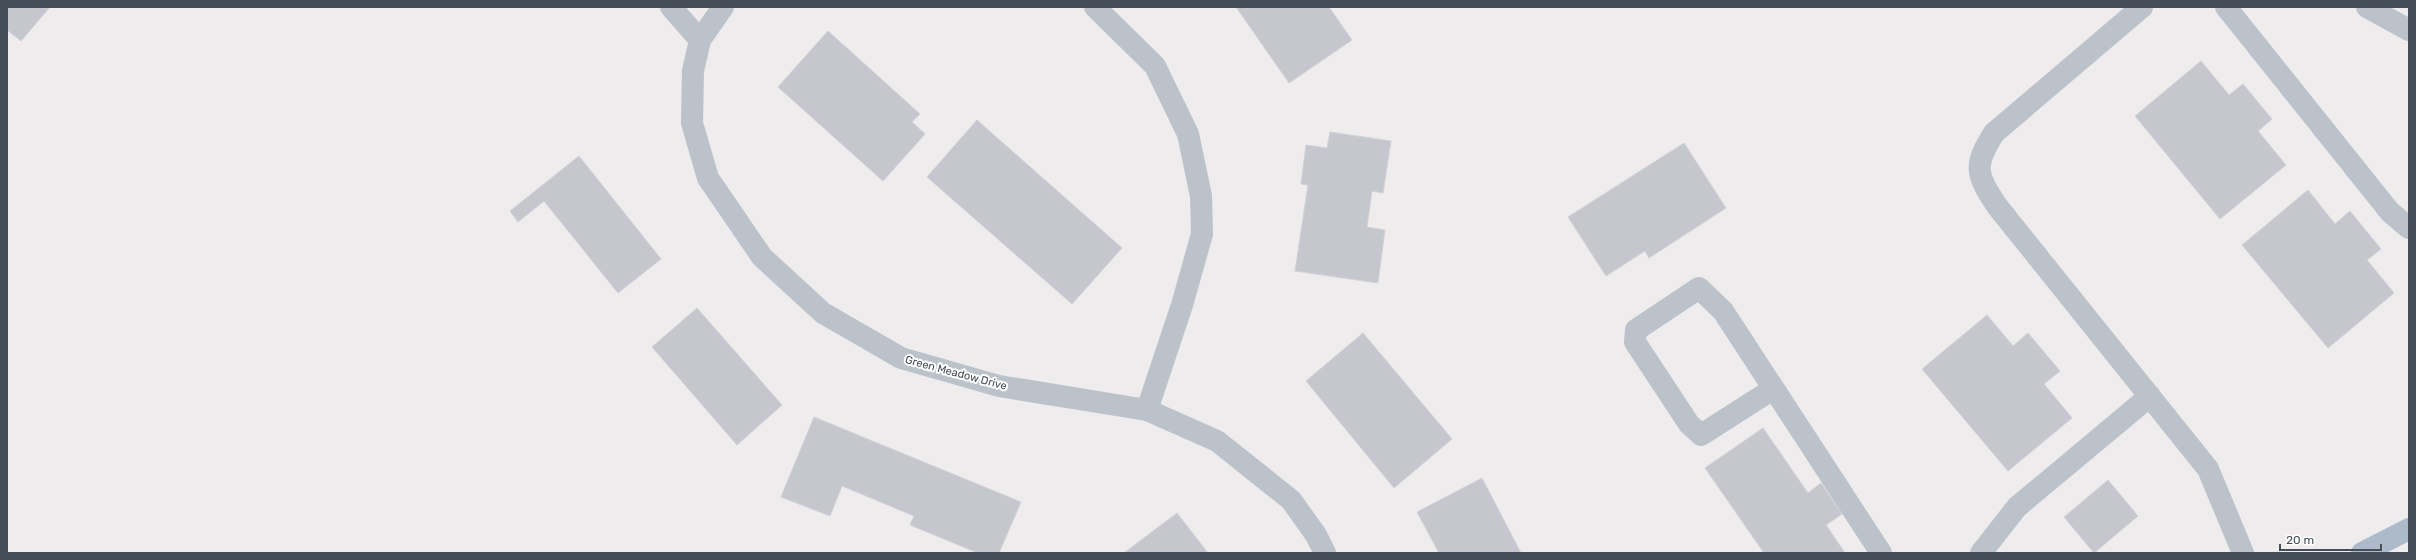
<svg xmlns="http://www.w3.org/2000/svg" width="2416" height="560" viewBox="0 0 2416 560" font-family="Rubik,sans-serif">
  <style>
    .building { fill: #c6c7ce; stroke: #d0d2d7 }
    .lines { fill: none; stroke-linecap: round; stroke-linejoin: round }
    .minor { stroke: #bbc2ca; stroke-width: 22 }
    .major { stroke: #adbac9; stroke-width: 22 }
    .labels { text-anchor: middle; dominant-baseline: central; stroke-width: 4; stroke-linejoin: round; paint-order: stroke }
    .street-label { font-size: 11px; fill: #454e57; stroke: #fff }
  </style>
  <rect width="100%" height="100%" fill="#eeecec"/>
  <!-- building -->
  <g class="building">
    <polygon points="7,7 50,7 21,41 7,30"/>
    <polygon points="1236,7 1329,7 1352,40 1289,83"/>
    <polygon points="828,31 920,114 912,122 925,134 883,181 778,87"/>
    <polygon points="2201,61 2229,95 2243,84 2272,119 2258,131 2286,165 2220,219 2135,116"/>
    <polygon points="977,120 1122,248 1072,304 927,177"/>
    <polygon points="1330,132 1391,141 1383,193 1372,191 1367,227 1385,230 1378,283 1295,271 1308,185 1301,184 1306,145 1327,148"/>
    <polygon points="1684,143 1726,208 1649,258 1645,251 1606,276 1568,217"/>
    <polygon points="579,156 661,259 618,293 544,201 518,222 510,211"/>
    <polygon points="2308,190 2335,224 2350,211 2381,249 2367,260 2394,293 2328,348 2242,245"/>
    <polygon points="697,308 782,405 737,445 652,347"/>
    <polygon points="1987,315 2013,346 2028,333 2060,371 2044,384 2072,418 2008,471 1922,369"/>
    <polygon points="1363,333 1452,439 1394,488 1306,381"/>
    <polygon points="814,417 1021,502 999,553 978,553 910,525 914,516 842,486 830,516 781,497"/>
    <polygon points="1763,428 1808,493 1821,483 1842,514 1826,525 1845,553 1764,553 1705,468"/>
    <polygon points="1482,478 1521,553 1439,553 1417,512"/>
    <polygon points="2108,480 2138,516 2094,553 2064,517"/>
    <polygon points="1177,513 1208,553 1124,553"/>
  </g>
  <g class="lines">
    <!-- minor -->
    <g class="minor">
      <polyline points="671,7 700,40"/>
      <polyline points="723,7 700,40 693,71 692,123 708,178 762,257 823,313 901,358 999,386 1147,410 1217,441 1291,500 1316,535 1325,553"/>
      <polyline points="1095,7 1155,66 1188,134 1201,196 1202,234 1182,305 1147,410"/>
      <path d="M2142,7L1994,133C1973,166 1976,174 1997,206L2208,469L2243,553"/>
      <polyline points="2226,7 2390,212 2409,228"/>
      <polyline points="2367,7 2409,30"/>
      <polyline points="1773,389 1701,435 1689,424 1635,342 1636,330 1699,288 1723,311 1881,553"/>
      <polyline points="1981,553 2017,507 2150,396"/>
    </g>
    <!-- major -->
    <polyline class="major" points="2362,553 2409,529"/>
  </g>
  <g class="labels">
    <!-- street labels -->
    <g class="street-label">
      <text transform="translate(956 373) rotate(15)">Green Meadow Drive</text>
    </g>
  </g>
  <!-- border -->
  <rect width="2416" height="560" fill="none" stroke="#454e57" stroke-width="16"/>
  <!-- scale -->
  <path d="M2280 544v6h101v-6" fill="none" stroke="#454e57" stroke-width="2"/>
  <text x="2286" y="544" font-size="12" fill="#454e57" stroke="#ffffff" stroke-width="3" paint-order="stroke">20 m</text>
</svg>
